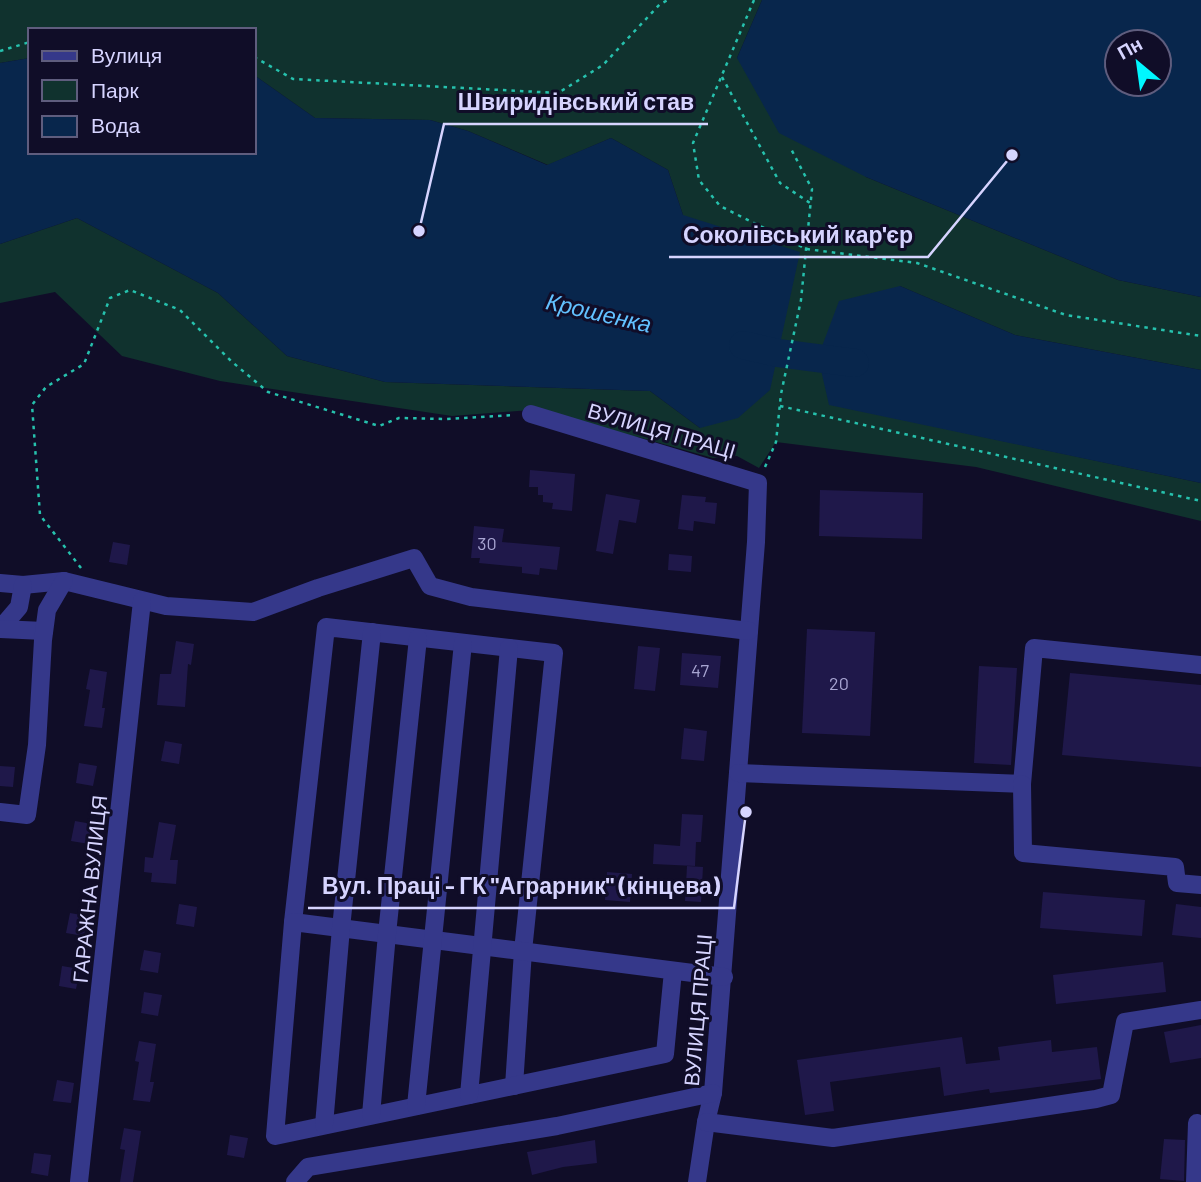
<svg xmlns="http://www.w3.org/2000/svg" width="1201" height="1182" viewBox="0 0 1201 1182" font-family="Barlow,sans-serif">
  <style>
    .green { fill: #10322e }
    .water { fill: #08264c; fill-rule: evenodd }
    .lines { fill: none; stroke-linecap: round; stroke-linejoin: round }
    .river { stroke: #08264c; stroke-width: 28 }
    .building { fill: #1f184a }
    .path { stroke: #26c1ad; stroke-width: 2.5; stroke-dasharray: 3.5 5; stroke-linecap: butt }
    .minor { stroke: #35388a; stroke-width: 18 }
    .labels { text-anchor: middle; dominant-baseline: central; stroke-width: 6; stroke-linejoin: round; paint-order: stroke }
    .number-label { font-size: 18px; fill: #a8a5d2 }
    .street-label { font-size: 21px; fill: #d6d4ff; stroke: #100d28 }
    .water-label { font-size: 23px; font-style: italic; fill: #62c1ff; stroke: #100d28 }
    .leader { fill: none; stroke: #d6d4ff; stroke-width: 2.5 }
    .callout-dot { fill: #d6d4ff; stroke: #100d28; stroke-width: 2.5 }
    .callout-label { font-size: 23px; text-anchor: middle; font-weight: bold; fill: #d6d4ff; stroke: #100d28; stroke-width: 6; stroke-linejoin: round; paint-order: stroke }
  </style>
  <rect width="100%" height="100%" fill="#100d28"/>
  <!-- green -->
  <polygon class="green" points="0,0 762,0 737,58 866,177 1118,280 1201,297 1201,370 1015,335 900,286 829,404 1201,483 1201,521 976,467 776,442 759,468 737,456 713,458 638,437 622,436 531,410 452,416 220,381 122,356 55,292 0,303 0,244 77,218 218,293 287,356 385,382 650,391 700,428 683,215 668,170 611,138 548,165 468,131 430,120 315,118 254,75 254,30 30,30 30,58 0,63"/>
  <!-- water -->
  <g class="water">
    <path d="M762,0H1201V297L1118,280L866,177L779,133L737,58ZM1117,42H1159V84H1117Z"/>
    <polygon points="30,58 30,152 254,152 254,75 315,118 430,120 468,131 547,165 611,138 668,170 683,215 800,252 770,390 738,418 700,428 650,391 385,382 287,356 218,293 77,218 0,244 0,63"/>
    <polygon points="900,286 1015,335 1201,370 1201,483 829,405 818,357 839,301"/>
  </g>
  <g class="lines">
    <!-- river -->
    <polyline class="river" points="743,345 778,353 855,363"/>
  </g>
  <!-- building -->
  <g class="building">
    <polygon points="530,470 575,474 572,511 552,509 553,503 543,502 543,495 538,495 538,487 529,487"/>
    <polygon points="820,490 923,493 922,539 819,536"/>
    <polygon points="606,494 640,500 636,523 619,520 613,554 596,551"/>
    <polygon points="682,495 706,497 705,502 717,503 715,524 694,521 693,531 678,529"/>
    <polygon points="474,526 504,529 502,542 560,547 557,570 540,568 539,575 522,573 522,567 479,563 480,558 471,558"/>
    <polygon points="113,542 130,545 127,565 109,562"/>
    <polygon points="669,554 692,556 691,572 668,570"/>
    <polygon points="807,629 875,632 870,736 802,733"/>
    <polygon points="176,641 194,644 191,665 188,664 185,707 157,705 160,674 171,674"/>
    <polygon points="638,646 660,648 655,691 634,689"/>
    <polygon points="682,653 721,656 718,688 680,685"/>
    <polygon points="979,666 1017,668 1011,765 974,763"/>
    <polygon points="90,669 107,672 102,708 105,708 102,728 84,726 90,690 86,689"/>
    <polygon points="1070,673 1201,685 1201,767 1062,755"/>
    <polygon points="684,728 707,731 704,761 681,759"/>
    <polygon points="165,741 182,744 179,764 161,761"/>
    <polygon points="79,763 97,766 93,786 76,783"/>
    <polygon points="0,766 15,767 13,787 0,786"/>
    <polygon points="682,814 703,815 701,842 696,842 695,866 653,864 654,844 680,846"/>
    <polygon points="75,821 92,824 89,844 71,841"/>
    <polygon points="159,822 176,825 170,860 178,860 176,884 151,882 152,873 144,872 145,857 153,858"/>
    <polygon points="687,866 703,867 701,902 685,901"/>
    <polygon points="607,872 632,874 630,902 605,900"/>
    <polygon points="1043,892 1145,900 1142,936 1040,928"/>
    <polygon points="179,904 197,907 194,927 176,924"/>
    <polygon points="1176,904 1201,907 1201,938 1172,935"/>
    <polygon points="70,913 87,916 84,936 66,933"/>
    <polygon points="144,950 161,953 158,973 140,970"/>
    <polygon points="1163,962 1166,992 1056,1004 1053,975"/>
    <polygon points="62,966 80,969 76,989 59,986"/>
    <polygon points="144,992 162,995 158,1016 141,1013"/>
    <polygon points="1201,1025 1201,1058 1170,1063 1164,1032"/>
    <polygon points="962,1037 966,1064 1000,1060 998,1047 1051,1040 1052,1052 1097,1047 1101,1079 990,1093 989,1089 944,1096 940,1067 830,1082 834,1111 805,1115 797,1060"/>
    <polygon points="139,1041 156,1044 150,1082 154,1082 150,1102 133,1100 139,1062 135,1061"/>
    <polygon points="57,1080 74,1083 71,1103 53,1101"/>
    <polygon points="124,1128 141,1131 133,1182 120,1182 125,1150 120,1149"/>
    <polygon points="230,1135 248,1138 244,1158 227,1155"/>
    <polygon points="1164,1139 1185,1140 1184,1181 1160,1179"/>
    <polygon points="595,1140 597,1163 563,1167 532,1175 527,1152"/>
    <polygon points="34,1153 51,1155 48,1176 31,1173"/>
  </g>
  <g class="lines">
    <!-- path -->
    <g class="path">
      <polyline points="754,0 693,143 699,180 720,206 806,249 917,263 1066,315 1201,336"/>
      <polyline points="0,51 30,42"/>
      <polyline points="254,57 293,79 558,93 603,65 660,4 668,0"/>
      <polyline points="722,77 780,183 810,203"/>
      <polyline points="780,406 1201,501"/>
      <polyline points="765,467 776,442 781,394 801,300 812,189 790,147"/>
      <polyline points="81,568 40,515 32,405 46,387 84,364 110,298 130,290 180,310 231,361 268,392 379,426 399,418 447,419 514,415"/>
    </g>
    <!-- minor -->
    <g class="minor">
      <polyline points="531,414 758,483 756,542 713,1093 706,1122 697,1182"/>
      <polyline points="0,583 23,585 64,581 166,606 253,612 318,588 414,558 430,586 471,597 749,631"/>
      <polyline points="0,629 19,607 23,585"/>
      <polyline points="0,629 44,631"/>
      <polyline points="738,773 1022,784 1034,648 1201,665"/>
      <polyline points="1022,784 1023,853 1175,867 1177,883 1201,885"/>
      <polyline points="0,812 27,815 37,745 43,640 47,610 64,581"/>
      <polyline points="293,922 326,627 554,653 523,951 514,1086"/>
      <path d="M673,971L665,1054L275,1136L293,922C437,940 580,959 724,977"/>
      <polyline points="469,1095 509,648"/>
      <polyline points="416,1106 463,643"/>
      <polyline points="371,1115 387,934 418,638"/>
      <polyline points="706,1122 833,1138 1096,1099 1111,1095 1125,1022 1201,1010"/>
      <polyline points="324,1125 341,928 372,632"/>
      <polyline points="79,1182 142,601"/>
      <polyline points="295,1182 308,1167 557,1126 713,1093"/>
      <polyline points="1195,1182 1197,1123"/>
    </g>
  </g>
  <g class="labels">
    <!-- number labels -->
    <g class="number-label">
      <text x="487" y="543">30</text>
      <text x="700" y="670">47</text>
      <text x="839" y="683">20</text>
    </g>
    <!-- street labels -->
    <g class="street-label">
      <text transform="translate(662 430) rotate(16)">ВУЛИЦЯ ПРАЦІ</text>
      <text transform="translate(89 889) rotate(-84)">ГАРАЖНА ВУЛИЦЯ</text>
      <text transform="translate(697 1010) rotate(-85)">ВУЛИЦЯ ПРАЦІ</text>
    </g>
    <!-- water labels -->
    <g class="water-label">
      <text transform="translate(599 312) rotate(13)">Крошенка</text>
    </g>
  </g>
  <!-- callouts -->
  <path class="leader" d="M419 231L444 124H708M1012 155L928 257H669M746 812L734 908H308"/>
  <g class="callout-dot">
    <circle cx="419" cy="231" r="7"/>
    <circle cx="1012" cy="155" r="7"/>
    <circle cx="746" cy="812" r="7"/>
  </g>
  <g class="callout-label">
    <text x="576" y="110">Швиридівський став</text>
    <text x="798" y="243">Соколівський кар'єр</text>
    <text x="521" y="894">Вул. Праці - ГК "Аграрник" (кінцева)</text>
  </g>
  <!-- legend -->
  <rect x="28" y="28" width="228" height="126" fill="#100d28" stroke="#5f5d7e" stroke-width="2"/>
  <rect x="42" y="51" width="35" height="10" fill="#35388a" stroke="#5f5d7e" stroke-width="2"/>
  <text x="91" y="63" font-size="21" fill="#d6d4ff">Вулиця</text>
  <rect x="42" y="80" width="35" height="21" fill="#10322e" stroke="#5f5d7e" stroke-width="2"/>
  <text x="91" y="98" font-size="21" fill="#d6d4ff">Парк</text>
  <rect x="42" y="116" width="35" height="21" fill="#08264c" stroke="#5f5d7e" stroke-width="2"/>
  <text x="91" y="133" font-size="21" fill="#d6d4ff">Вода</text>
  <!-- north arrow -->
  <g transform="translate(1138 63) rotate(331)"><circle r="33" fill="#100d28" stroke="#5f5d7e" stroke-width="2"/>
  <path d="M0-5L12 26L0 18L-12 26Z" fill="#00f7ff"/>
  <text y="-10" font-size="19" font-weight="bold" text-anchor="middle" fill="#d6d4ff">Пн</text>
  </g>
</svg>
